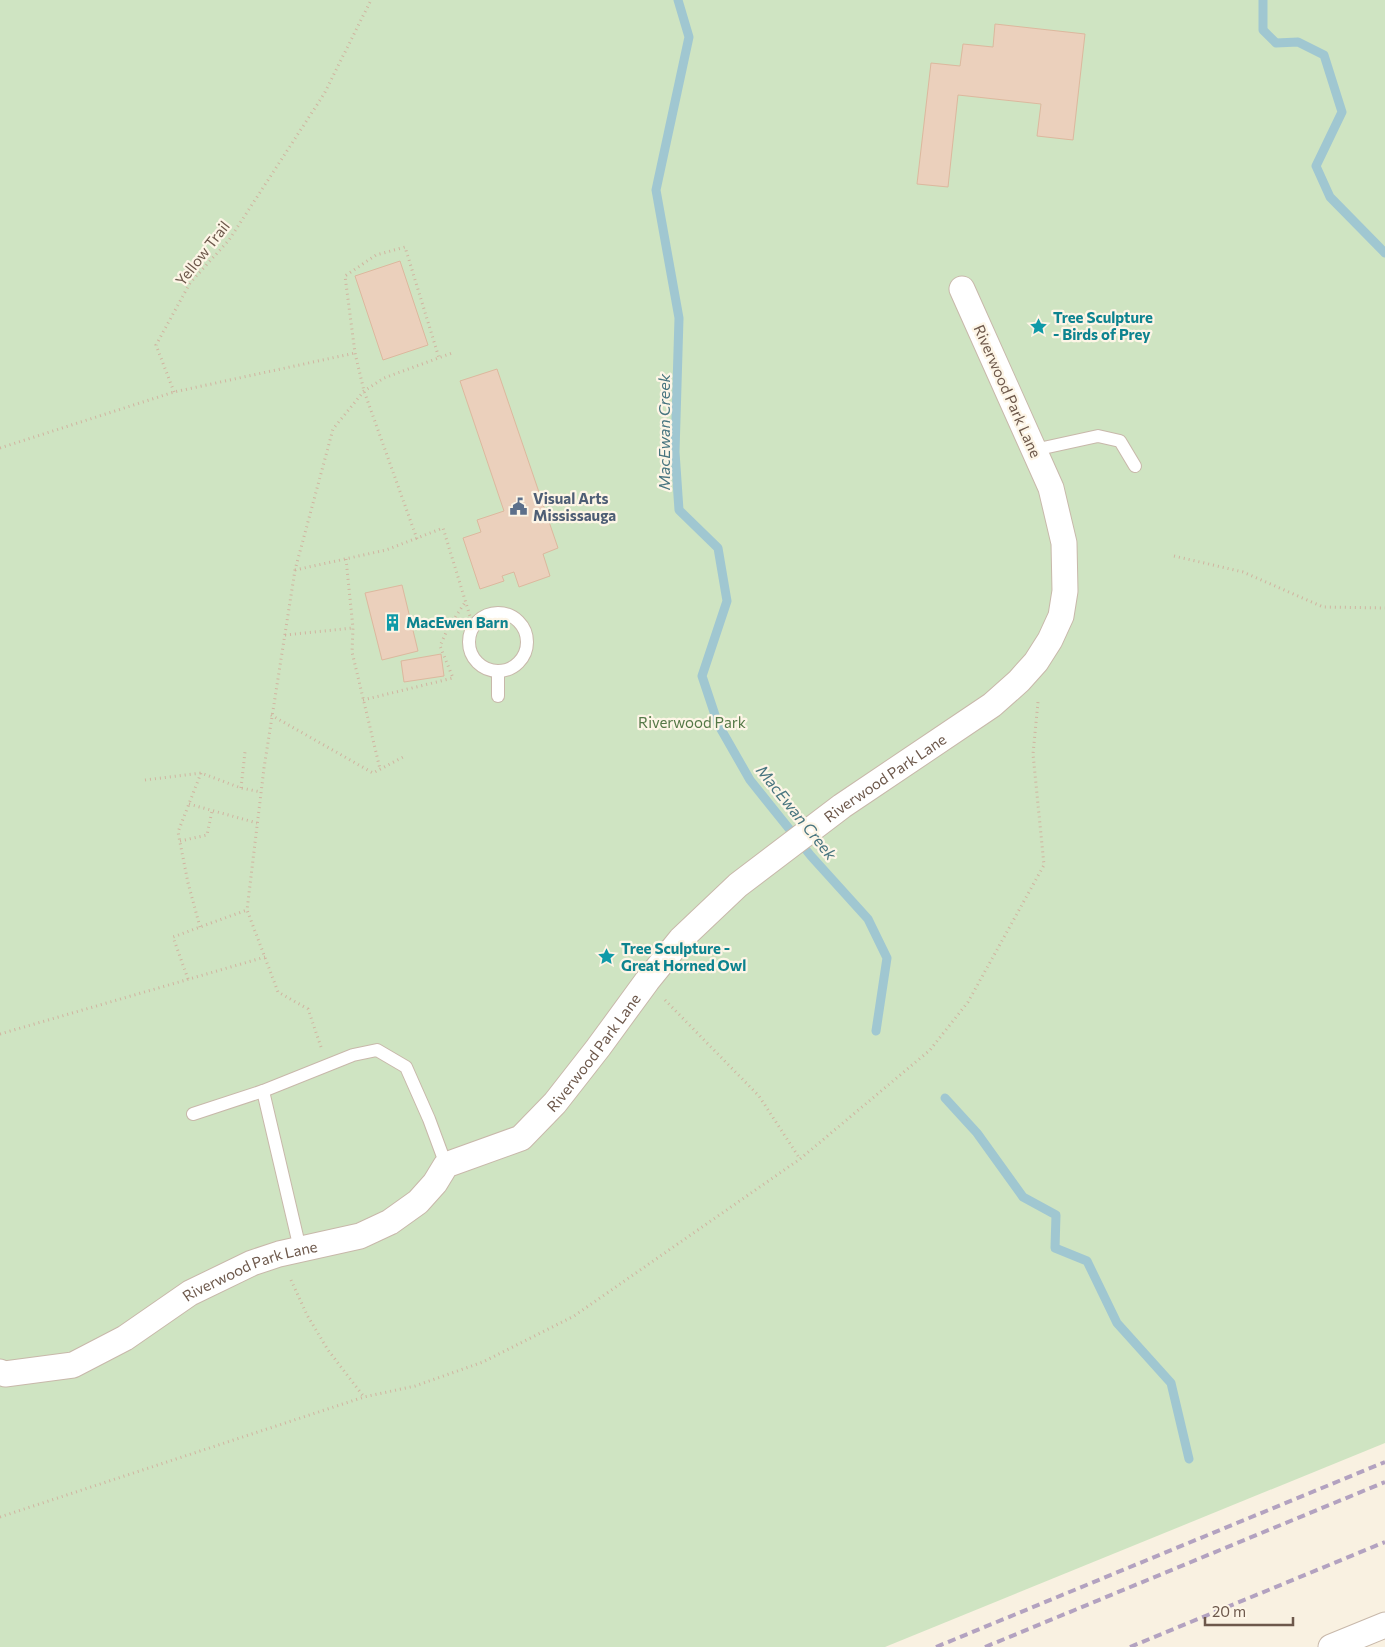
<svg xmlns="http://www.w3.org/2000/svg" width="1385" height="1647" viewBox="0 0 1385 1647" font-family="Commissioner,sans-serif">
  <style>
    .green { fill: #cfe4c2 }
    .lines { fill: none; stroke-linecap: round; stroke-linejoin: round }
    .stream { stroke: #a0c7d1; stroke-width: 9 }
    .building { fill: #ebd0bc; stroke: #dcb89e }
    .service-casing { stroke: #c8b8aa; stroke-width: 14 }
    .minor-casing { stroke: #c8b8aa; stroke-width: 27 }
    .path { stroke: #d0b4a0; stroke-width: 3; stroke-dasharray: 1 4; stroke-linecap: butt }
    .service { stroke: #fff; stroke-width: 12 }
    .minor { stroke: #fff; stroke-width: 25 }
    .rail { stroke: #b3a2c0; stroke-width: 4; stroke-dasharray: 8 5; stroke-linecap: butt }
    .labels { text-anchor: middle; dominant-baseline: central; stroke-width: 4.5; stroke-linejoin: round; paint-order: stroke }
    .street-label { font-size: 15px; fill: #6d584b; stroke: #fdf5e6 }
    .culture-label { font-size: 15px; font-weight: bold; fill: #0d838f; stroke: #fdf5e6; text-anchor: start }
    .service-label { font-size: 15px; font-weight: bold; fill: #4e5e75; stroke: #fdf5e6; text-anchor: start }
    .park-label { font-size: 15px; fill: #547847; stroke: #fdf5e6 }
    .water-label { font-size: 16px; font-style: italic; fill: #47747f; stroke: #fdf5e6 }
  </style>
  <rect width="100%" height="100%" fill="#f9f1e1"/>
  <!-- green -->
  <polygon class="green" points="0,0 1385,0 1385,1443 885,1647 0,1647"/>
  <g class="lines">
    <!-- stream -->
    <g class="stream">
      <polyline points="678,0 689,37 656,190 679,318 675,452 679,510 718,548 727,601 702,676 718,724 750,780 811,856 868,919 887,958 876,1031"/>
      <polyline points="1263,0 1263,30 1276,43 1298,42 1324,55 1342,112 1316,166 1330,197 1385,253"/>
      <polyline points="945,1098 977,1133 1023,1197 1056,1215 1055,1248 1087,1261 1117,1323 1171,1383 1189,1459"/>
    </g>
  </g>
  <!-- building -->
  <g class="building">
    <polygon points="995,24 1085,34 1073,140 1037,136 1041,104 958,95 948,187 917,184 931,63 960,66 963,44 993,47"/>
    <polygon points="400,261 428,345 383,360 355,276"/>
    <polygon points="497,369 558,548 543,554 550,576 519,587 514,572 502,576 504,581 480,589 463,538 481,532 477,520 504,511 460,381"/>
    <polygon points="402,585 418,651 382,660 365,593"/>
    <polygon points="441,654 444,676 404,682 401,661"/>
  </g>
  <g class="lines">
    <defs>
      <g id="service">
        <polyline points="1034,450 1098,436 1120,441 1135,466"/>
        <circle cx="498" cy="642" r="29"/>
        <polyline points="498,696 498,671"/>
        <polyline points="263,1091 300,1249"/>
        <polyline points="193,1114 263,1091 353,1055 377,1050 406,1067 429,1119 446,1165"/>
      </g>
      <g id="minor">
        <path id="s1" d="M0,1372L5,1374L73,1365L125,1338L190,1293L252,1263L279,1254L360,1236L390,1222L418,1202L435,1183L446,1165L521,1138L555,1103L598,1048L647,981L681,939L738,885L842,806L992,705L1019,681L1036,662L1050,640L1061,616L1065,591L1064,543L1051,488L962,289"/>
        <polyline points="1331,1647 1385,1625"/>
      </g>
    </defs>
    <!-- service casing -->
    <use href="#service" class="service-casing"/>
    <!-- minor casing -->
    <use href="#minor" class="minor-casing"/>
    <!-- path -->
    <g class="path">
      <polyline points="174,392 156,345 190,283 229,240 324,94 371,0"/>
      <polyline points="0,448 174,392 355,353"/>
      <polyline points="417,539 364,391 355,353 345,276 376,255 405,247 439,358"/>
      <polyline points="1174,556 1243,572 1323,607 1385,608"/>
      <polyline points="346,559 353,628 352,652 380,769"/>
      <polyline points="295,570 386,550 443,528 473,626"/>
      <polyline points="285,635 353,628"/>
      <polyline points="363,700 453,678 440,646 448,628 466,601"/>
      <polyline points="271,715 373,773 405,756"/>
      <polyline points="145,780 201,773 241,788 261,792"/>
      <polyline points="241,788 245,752"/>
      <polyline points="189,804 257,823"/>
      <polyline points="180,841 207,835 212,811"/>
      <polyline points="211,923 247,910"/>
      <polyline points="200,927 188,883 178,832 201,773"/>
      <polyline points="188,979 173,937 211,923"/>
      <polyline points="665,1000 759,1096 800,1159"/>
      <polyline points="0,1034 265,957"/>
      <polyline points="321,1047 308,1009 278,992 247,910 264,768 295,570 333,429 364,391 384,378 452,353"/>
      <polyline points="291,1280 307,1315 328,1350 364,1397"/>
      <polyline points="0,1517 364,1397 415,1386 483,1362 574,1316 800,1159 930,1050 968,1002 1044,865 1033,754 1038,702"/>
    </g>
    <!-- service -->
    <use href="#service" class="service"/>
    <!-- minor -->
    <use href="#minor" class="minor"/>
    <!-- rail -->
    <g class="rail">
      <polyline points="936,1647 1385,1462"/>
      <polyline points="985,1647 1385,1482"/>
      <polyline points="1130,1647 1385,1542"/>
    </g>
  </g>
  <!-- icons -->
  <defs>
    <symbol id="sight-bare" viewBox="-9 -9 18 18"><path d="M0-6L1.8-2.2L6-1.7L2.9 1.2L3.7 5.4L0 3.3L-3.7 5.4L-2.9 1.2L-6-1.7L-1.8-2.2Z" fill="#0f9aa8" stroke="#fdf5e6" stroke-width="2.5" paint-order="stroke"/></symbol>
    <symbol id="civic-bare" viewBox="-9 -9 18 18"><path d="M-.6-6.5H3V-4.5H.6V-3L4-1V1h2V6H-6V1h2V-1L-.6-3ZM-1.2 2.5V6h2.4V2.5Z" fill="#5c6f8a" stroke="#fdf5e6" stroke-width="2.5" paint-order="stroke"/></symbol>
    <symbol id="building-bare" viewBox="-9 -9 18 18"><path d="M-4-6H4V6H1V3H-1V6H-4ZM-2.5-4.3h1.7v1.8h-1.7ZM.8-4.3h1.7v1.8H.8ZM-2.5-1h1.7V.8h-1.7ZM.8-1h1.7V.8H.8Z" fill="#0f9aa8" stroke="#fdf5e6" stroke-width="2.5" paint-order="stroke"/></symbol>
  </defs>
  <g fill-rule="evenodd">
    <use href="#sight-bare" x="1026" y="314" width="25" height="25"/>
    <use href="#civic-bare" x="506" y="494" width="25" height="25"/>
    <use href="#building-bare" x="380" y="610" width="25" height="25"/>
    <use href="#sight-bare" x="594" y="944" width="25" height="25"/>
  </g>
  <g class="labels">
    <!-- street labels -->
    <g class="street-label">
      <text transform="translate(202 253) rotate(-52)">Yellow Trail</text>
      <text transform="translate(1008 391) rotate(66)">Riverwood Park Lane</text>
      <text stroke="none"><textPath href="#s1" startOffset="1102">Riverwood Park Lane</textPath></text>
      <text stroke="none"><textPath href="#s1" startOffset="698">Riverwood Park Lane</textPath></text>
      <text stroke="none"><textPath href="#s1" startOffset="276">Riverwood Park Lane</textPath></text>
    </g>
    <!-- culture labels -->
    <g class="culture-label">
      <text x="1053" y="317">Tree Sculpture<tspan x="1053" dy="17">- Birds of Prey</tspan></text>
      <text x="406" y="622">MacEwen Barn</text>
      <text x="621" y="948">Tree Sculpture -<tspan x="621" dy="17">Great Horned Owl</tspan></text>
    </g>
    <!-- service labels -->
    <g class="service-label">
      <text x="533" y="498">Visual Arts<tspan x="533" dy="17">Mississauga</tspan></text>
    </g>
    <!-- park labels -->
    <g class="park-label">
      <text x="692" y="722">Riverwood Park</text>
    </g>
    <!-- water labels -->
    <g class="water-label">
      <text transform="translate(663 432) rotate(-90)">MacEwan Creek</text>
      <text transform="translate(797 812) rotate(51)">MacEwan Creek</text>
    </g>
  </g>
  <!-- scale -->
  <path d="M1205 1617v8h88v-8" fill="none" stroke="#6d584b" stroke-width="2.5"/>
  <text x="1212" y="1617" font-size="15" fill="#6d584b" stroke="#fdf5e6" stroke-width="4" paint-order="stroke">20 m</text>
</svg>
